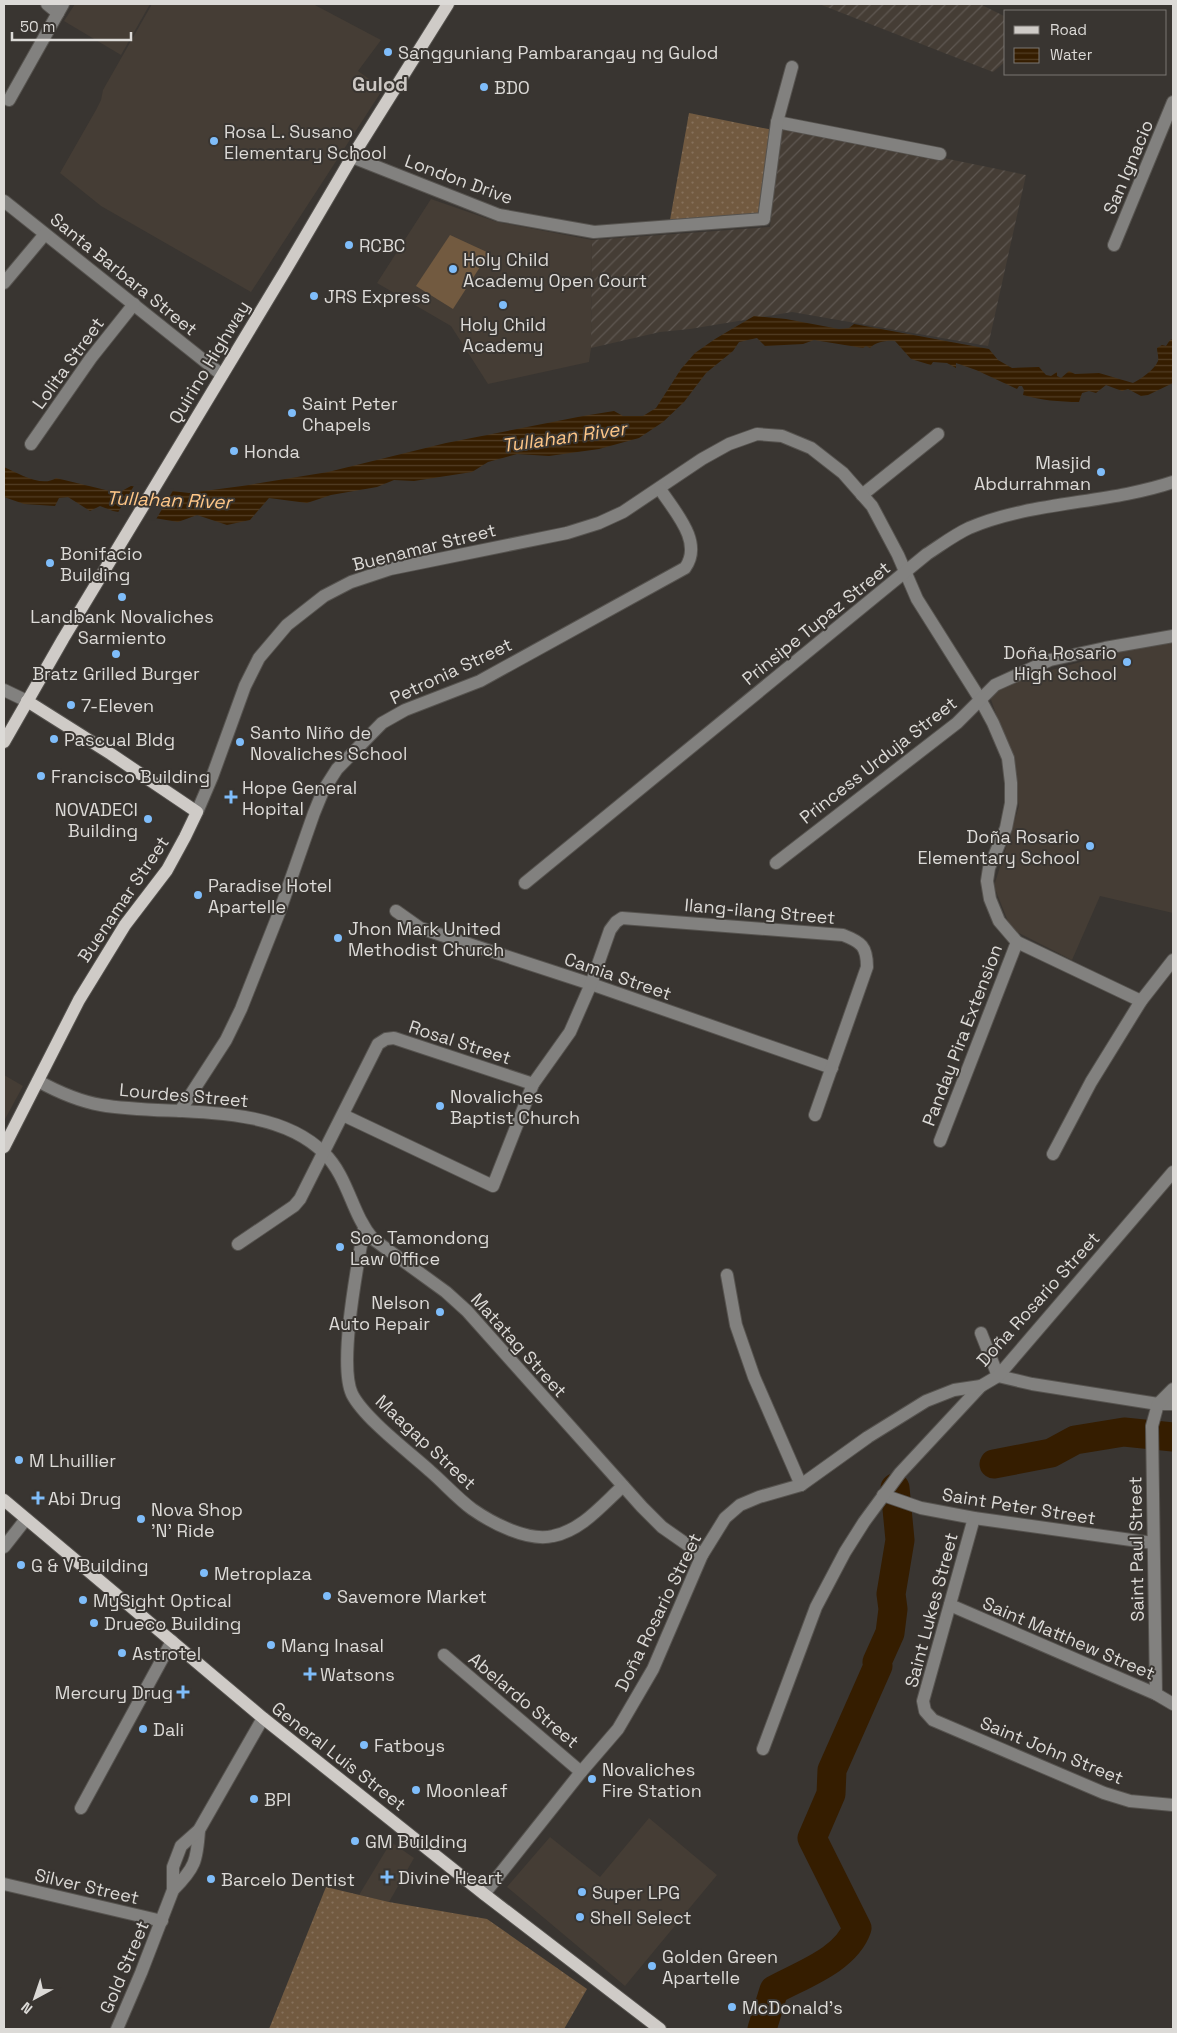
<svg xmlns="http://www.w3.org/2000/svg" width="1177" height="2033" viewBox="0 0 1177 2033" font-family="'Space Grotesk',sans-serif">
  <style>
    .built { fill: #453d35 }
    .industrial { fill: url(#industrial-furrows) }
    .grass { fill: url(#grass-dots) }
    .green { fill: #725a40 }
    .water { fill: url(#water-rules) }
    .pier { fill: #393531 }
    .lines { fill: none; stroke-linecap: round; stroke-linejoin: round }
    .river { stroke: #351d00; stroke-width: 29 }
    .minor-casing { stroke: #56534f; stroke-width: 14 }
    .major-casing { stroke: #56534f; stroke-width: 14 }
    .minor { stroke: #82817f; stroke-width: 12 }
    .major { stroke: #cfcbc7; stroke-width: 12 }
    .poi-dot { fill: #7fbdfa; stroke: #393531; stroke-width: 2 }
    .labels { text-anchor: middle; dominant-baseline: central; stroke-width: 4; stroke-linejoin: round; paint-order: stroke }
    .poi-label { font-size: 18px; fill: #dcdad7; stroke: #393531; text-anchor: start }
    .street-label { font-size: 18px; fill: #dcdad7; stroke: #393531 }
    .water-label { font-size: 19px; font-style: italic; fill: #fec687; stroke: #393531 }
    .quarter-label { font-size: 20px; font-weight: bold; fill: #ccc7c3; stroke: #393531 }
  </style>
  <defs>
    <pattern id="industrial-furrows" width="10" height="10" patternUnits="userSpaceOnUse" patternTransform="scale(1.25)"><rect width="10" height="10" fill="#453d35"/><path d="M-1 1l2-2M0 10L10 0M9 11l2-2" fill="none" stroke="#5f5852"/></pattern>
    <pattern id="grass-dots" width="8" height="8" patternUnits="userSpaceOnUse" patternTransform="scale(1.25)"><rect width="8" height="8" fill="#725a40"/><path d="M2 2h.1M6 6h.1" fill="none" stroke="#86715b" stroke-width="1.8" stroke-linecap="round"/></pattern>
    <pattern id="water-rules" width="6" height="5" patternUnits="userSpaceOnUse" patternTransform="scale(1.25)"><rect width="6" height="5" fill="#351d00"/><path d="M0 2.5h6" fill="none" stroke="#523d24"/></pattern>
  </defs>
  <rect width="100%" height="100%" fill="#393531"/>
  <!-- built -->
  <g class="built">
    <polygon points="75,4 150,4 121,55 64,21"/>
    <polygon points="152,4 313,4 381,40 358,71 383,89 251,292 101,206 60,173 96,110 101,100 103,90"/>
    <polygon points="431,199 497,222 592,240 591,348 589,362 488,384 451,326 377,283"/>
    <polygon points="1173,636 1173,913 1100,896 1072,960 1011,929 994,886 1019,806 1005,740 987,688"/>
    <polygon points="4,1075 23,1086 4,1121"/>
    <polygon points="649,1818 717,1875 625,1986 507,1887 550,1837 600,1877"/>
    <polygon points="391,1842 414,1858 389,1902 359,1895"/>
  </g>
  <!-- industrial -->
  <g class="industrial">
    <polygon points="819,4 980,4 1006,17 1006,61 993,72"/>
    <polygon points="782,125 1026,175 988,346 792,312 690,329 660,332 591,348 592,240 770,227"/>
  </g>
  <!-- grass -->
  <g class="grass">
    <polygon points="689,113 773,130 764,217 670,220"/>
    <polygon points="326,1887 389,1902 487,1919 587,1989 564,2029 269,2029"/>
  </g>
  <!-- green -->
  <polygon class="green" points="450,235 489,253 453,309 416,286"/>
  <!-- water -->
  <path class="water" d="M754,316L786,319L839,329L849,328L854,324L989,349L998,360L1012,368L1039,367L1046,375L1051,376L1057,372V376L1061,378L1069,371L1075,374L1099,373L1133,383C1141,379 1155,369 1158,361C1159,357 1157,352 1157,348L1162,345L1166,346L1170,340L1173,339V383L1148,395L1141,396L1128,389L1122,391L1106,385L1096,393L1089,391L1082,393L1079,402C1059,402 1041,400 1023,395L1024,390L1022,386H1019L1017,389L976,370L956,363V368L947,363L933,362L931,365L911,359L895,341C887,340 875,342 870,348L866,346L863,348L814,340L803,344L765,346L757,338L739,342L733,351L706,373L684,402L663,422L639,438L599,449L549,456L517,454L488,462L472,472L414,481L394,480L377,487L331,495L307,503L269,498L250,520L227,525L197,515L178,522L113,511L100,506L90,511L68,497L59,498L55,506L24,504L4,497V467C18,473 42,488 56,478L118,493L131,486L189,493L242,486L328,472L446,443L583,416L614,411L623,416H643L656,408L681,369L695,353L715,339Z"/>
  <!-- pier -->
  <polygon class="pier" points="135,484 174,489 155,521 117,514"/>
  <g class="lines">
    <!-- river -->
    <g class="river">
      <polyline points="994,1464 1051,1453 1075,1440 1124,1432 1173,1437"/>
      <path d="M762,2029L774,1990C801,1975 846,1960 857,1928L812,1838L831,1794L832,1770L878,1666L877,1662L890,1633L893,1609L891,1594L900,1540L895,1488"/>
    </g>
    <defs>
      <g id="minor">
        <polyline points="47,4 58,13"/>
        <polyline points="9,100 63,4"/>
        <polyline points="777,122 940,154"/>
        <polyline points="352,157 499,215 594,232 764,219 777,122 792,67"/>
        <polyline points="4,201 222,375"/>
        <polyline points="1114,245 1173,102"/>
        <polyline points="4,283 45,234"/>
        <polyline points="31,444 91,358 134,304"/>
        <polyline points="862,495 938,434"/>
        <polyline points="4,690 27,701"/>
        <polyline points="197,812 212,777 245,686 259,658 287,625 324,596 351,582 390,569 567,533 599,523 623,512 702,459 729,444 757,434 782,436 811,448 843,473 872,506 898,555 917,599 980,699 993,723 1008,758 1011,783 1011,803 1006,828 989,868 987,881 990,899 999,921 1017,942 1141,1001"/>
        <polyline points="776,863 957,723 995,685 1050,660 1105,648 1173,636"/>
        <path d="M525,883L927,554C941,545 954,535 969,528C1032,501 1108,504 1173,482"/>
        <polyline points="396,911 420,928 591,984 832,1068"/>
        <path d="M38,1081C58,1092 78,1101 101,1105C171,1117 271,1100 324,1153C349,1178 351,1213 373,1239L446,1292L467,1311L642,1507L662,1527L702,1555"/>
        <path d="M180,1111L226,1040L241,1009L279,913L314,813L323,791L337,769L382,723L405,710L480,681L685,568C704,542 674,511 660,489"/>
        <path d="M343,1115L493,1186L533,1084L570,1032L591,984L610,930L616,922L622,918L843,935C861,942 867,946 867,967L815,1115"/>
        <polyline points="940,1141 1017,942"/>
        <polyline points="1053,1154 1091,1082 1141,1001 1173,960"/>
        <path d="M364,1228C358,1263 338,1364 352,1394C364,1418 409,1452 430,1471C444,1483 457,1498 472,1509C492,1523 528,1542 553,1536C582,1530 602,1505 623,1486"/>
        <polyline points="238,1244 294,1206 300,1199 378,1044 386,1039 394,1038 533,1084"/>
        <polyline points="727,1275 736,1325 754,1377 801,1485"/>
        <polyline points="981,1333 998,1376"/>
        <polyline points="998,1376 1032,1384 1158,1404 1173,1404"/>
        <polyline points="883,1495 921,1508 974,1518 1153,1543"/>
        <polyline points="974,1518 923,1701 925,1711 933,1720 1104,1793 1130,1801 1173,1805"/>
        <polyline points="4,1547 26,1519"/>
        <polyline points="950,1605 1156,1694 1173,1704"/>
        <polyline points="444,1655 581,1772"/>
        <polyline points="1156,1694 1152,1426 1158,1404 1173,1389"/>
        <polyline points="763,1749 816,1607 845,1552 864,1522 900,1473 981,1386"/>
        <polyline points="81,1808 172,1641"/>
        <polyline points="4,1884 162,1921"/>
        <path d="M173,1890C195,1868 197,1861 199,1830"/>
        <polyline points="484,1894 581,1772 618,1729 653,1669 702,1555 725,1518 740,1505 759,1497 801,1485 868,1437 926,1401 954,1390 981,1386 998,1376 1173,1172"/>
        <polyline points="117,2029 141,1973 173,1890 173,1867 181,1846 199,1830 263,1718"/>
      </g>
      <g id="major">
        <polyline points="4,742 63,639 285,271 352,157 448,4"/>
        <polyline points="4,1147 79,1000 125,925 167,870 185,837 197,812 111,754 27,701"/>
        <polyline points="4,1500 263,1718 484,1894 660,2029"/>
      </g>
    </defs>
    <!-- minor casing -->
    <use href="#minor" class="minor-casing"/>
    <!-- major casing -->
    <use href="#major" class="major-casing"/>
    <!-- minor -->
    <use href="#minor" class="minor"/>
    <!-- major -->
    <use href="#major" class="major"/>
  </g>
  <!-- markers -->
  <g class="poi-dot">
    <circle cx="388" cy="52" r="5"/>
    <circle cx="484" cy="87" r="5"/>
    <circle cx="214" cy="141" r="5"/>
    <circle cx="349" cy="245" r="5"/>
    <circle cx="453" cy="269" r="5"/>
    <circle cx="314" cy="296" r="5"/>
    <circle cx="503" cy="305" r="5"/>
    <circle cx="292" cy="413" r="5"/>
    <circle cx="234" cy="451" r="5"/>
    <circle cx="1101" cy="472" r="5"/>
    <circle cx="50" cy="563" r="5"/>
    <circle cx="122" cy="597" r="5"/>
    <circle cx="116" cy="654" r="5"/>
    <circle cx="1127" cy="662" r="5"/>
    <circle cx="71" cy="705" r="5"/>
    <circle cx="54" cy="739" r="5"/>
    <circle cx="240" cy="742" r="5"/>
    <circle cx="41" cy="776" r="5"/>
    <path d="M228.5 789.5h5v5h5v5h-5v5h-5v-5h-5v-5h5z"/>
    <circle cx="148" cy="819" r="5"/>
    <circle cx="1090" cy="846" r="5"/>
    <circle cx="198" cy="895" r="5"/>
    <circle cx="338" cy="938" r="5"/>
    <circle cx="440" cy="1106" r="5"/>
    <circle cx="340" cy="1247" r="5"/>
    <circle cx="440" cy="1312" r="5"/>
    <circle cx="19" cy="1460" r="5"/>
    <path d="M35.5 1490.5h5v5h5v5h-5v5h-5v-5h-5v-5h5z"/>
    <circle cx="141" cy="1519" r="5"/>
    <circle cx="21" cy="1565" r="5"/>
    <circle cx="204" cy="1573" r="5"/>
    <circle cx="327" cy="1596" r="5"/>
    <circle cx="83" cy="1600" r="5"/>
    <circle cx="94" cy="1623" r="5"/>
    <circle cx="271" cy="1645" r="5"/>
    <circle cx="122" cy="1653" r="5"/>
    <path d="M307.5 1666.5h5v5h5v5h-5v5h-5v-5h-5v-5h5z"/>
    <path d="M180.5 1684.5h5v5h5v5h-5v5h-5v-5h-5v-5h5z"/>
    <circle cx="143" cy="1729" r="5"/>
    <circle cx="364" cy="1745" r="5"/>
    <circle cx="592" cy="1779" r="5"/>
    <circle cx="416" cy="1790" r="5"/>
    <circle cx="254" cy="1799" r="5"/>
    <circle cx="355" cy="1841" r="5"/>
    <path d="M384.5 1869.5h5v5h5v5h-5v5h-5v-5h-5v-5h5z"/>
    <circle cx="211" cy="1879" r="5"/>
    <circle cx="582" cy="1892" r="5"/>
    <circle cx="580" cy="1917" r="5"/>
    <circle cx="652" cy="1966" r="5"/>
    <circle cx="732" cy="2007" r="5"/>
  </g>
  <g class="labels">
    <!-- poi labels -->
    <g class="poi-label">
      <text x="398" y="52">Sangguniang Pambarangay ng Gulod</text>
      <text x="494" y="87">BDO</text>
      <text x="224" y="131">Rosa L. Susano<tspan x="224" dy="21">Elementary School</tspan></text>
      <text x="359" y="245">RCBC</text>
      <text x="463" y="259">Holy Child<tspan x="463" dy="21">Academy Open Court</tspan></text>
      <text x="324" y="296">JRS Express</text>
      <text x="503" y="324" text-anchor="middle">Holy Child<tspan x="503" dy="21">Academy</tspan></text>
      <text x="302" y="403">Saint Peter<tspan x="302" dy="21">Chapels</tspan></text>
      <text x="244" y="451">Honda</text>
      <text x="1091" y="462" text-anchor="end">Masjid<tspan x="1091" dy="21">Abdurrahman</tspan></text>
      <text x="60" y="553">Bonifacio<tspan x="60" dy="21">Building</tspan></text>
      <text x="122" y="616" text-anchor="middle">Landbank Novaliches<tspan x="122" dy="21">Sarmiento</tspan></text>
      <text x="1117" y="652" text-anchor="end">Doña Rosario<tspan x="1117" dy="21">High School</tspan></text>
      <text x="116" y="673" text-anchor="middle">Bratz Grilled Burger</text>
      <text x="81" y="705">7-Eleven</text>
      <text x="250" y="732">Santo Niño de<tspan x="250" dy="21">Novaliches School</tspan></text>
      <text x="64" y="739">Pascual Bldg</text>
      <text x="51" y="776">Francisco Building</text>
      <text x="242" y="787">Hope General<tspan x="242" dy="21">Hopital</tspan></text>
      <text x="138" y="809" text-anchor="end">NOVADECI<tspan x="138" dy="21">Building</tspan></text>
      <text x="1080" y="836" text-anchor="end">Doña Rosario<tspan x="1080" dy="21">Elementary School</tspan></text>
      <text x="208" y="885">Paradise Hotel<tspan x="208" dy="21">Apartelle</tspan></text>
      <text x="348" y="928">Jhon Mark United<tspan x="348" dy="21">Methodist Church</tspan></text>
      <text x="450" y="1096">Novaliches<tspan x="450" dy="21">Baptist Church</tspan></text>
      <text x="350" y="1237">Soc Tamondong<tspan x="350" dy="21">Law Office</tspan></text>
      <text x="430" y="1302" text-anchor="end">Nelson<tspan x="430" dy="21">Auto Repair</tspan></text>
      <text x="29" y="1460">M Lhuillier</text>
      <text x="48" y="1498">Abi Drug</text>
      <text x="151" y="1509">Nova Shop<tspan x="151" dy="21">'N' Ride</tspan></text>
      <text x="31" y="1565">G &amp; V Building</text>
      <text x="214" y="1573">Metroplaza</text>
      <text x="337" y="1596">Savemore Market</text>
      <text x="93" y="1600">MySight Optical</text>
      <text x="104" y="1623">Drueco Building</text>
      <text x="281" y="1645">Mang Inasal</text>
      <text x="132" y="1653">Astrotel</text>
      <text x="320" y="1674">Watsons</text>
      <text x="173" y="1692" text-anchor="end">Mercury Drug</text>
      <text x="153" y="1729">Dali</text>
      <text x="374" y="1745">Fatboys</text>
      <text x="602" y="1769">Novaliches<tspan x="602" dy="21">Fire Station</tspan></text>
      <text x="426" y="1790">Moonleaf</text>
      <text x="264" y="1799">BPI</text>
      <text x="365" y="1841">GM Building</text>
      <text x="398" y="1877">Divine Heart</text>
      <text x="221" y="1879">Barcelo Dentist</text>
      <text x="592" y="1892">Super LPG</text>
      <text x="590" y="1917">Shell Select</text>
      <text x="662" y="1956">Golden Green<tspan x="662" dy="21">Apartelle</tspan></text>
      <text x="742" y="2007">McDonald's</text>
    </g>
    <!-- street labels -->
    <g class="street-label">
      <text transform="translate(1128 167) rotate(-67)">San Ignacio</text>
      <text transform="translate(459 179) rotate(20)">London Drive</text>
      <text transform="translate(124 274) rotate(39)">Santa Barbara Street</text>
      <text transform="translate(209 362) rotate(-59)">Quirino Highway</text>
      <text transform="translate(68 363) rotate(-54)">Lolita Street</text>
      <text transform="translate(424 547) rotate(-14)">Buenamar Street</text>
      <text transform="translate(816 623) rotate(-39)">Prinsipe Tupaz Street</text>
      <text transform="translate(451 671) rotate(-25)">Petronia Street</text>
      <text transform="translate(878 760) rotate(-38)">Princess Urduja Street</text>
      <text transform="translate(123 899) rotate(-56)">Buenamar Street</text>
      <text transform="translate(760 911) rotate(5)">Ilang-ilang Street</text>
      <text transform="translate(618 976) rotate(19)">Camia Street</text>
      <text transform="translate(962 1035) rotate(-69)">Panday Pira Extension</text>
      <text transform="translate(460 1042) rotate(18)">Rosal Street</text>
      <text transform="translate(184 1095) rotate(5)">Lourdes Street</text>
      <text transform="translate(1038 1299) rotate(-48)">Doña Rosario Street</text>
      <text transform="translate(519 1345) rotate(48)">Matatag Street</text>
      <text transform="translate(426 1442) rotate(43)">Maagap Street</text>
      <text transform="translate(1019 1506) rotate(9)">Saint Peter Street</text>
      <text transform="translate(1136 1549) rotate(-91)">Saint Paul Street</text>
      <text transform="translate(931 1610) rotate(-75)">Saint Lukes Street</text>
      <text transform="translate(658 1612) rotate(-64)">Doña Rosario Street</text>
      <text transform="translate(1069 1638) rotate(23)">Saint Matthew Street</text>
      <text transform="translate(524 1700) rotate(40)">Abelardo Street</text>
      <text transform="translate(1052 1750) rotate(22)">Saint John Street</text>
      <text transform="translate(339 1756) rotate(38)">General Luis Street</text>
      <text transform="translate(87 1886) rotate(13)">Silver Street</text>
      <text transform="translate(124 1967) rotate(-67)">Gold Street</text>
    </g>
    <!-- water labels -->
    <g class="water-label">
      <text transform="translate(564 437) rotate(-8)">Tullahan River</text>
      <text transform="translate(169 500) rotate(2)">Tullahan River</text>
    </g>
    <!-- quarter labels -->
    <g class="quarter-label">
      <text x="380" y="84">Gulod</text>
    </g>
  </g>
  <!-- border -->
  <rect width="1177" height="2033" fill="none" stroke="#dcdad7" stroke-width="10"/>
  <!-- legend -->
  <rect x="1004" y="10" width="162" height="65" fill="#393531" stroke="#7a7773"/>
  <rect x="1014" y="26" width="25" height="8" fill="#cfcbc7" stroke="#7a7773"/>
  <text x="1050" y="35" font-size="15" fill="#dcdad7">Road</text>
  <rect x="1014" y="48" width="25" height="15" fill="url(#water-rules)" stroke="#7a7773"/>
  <text x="1050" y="60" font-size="15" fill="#dcdad7">Water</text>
  <!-- north arrow -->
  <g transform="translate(35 1998) rotate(220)" stroke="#393531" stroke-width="4" paint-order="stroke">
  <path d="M0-4L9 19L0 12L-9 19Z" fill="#dcdad7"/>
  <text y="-8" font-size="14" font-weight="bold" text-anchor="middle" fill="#dcdad7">N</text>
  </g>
  <!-- scale -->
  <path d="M12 32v8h119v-8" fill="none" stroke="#dcdad7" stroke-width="2.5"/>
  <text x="20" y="32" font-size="15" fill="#dcdad7" stroke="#393531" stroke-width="4" paint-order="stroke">50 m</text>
</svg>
